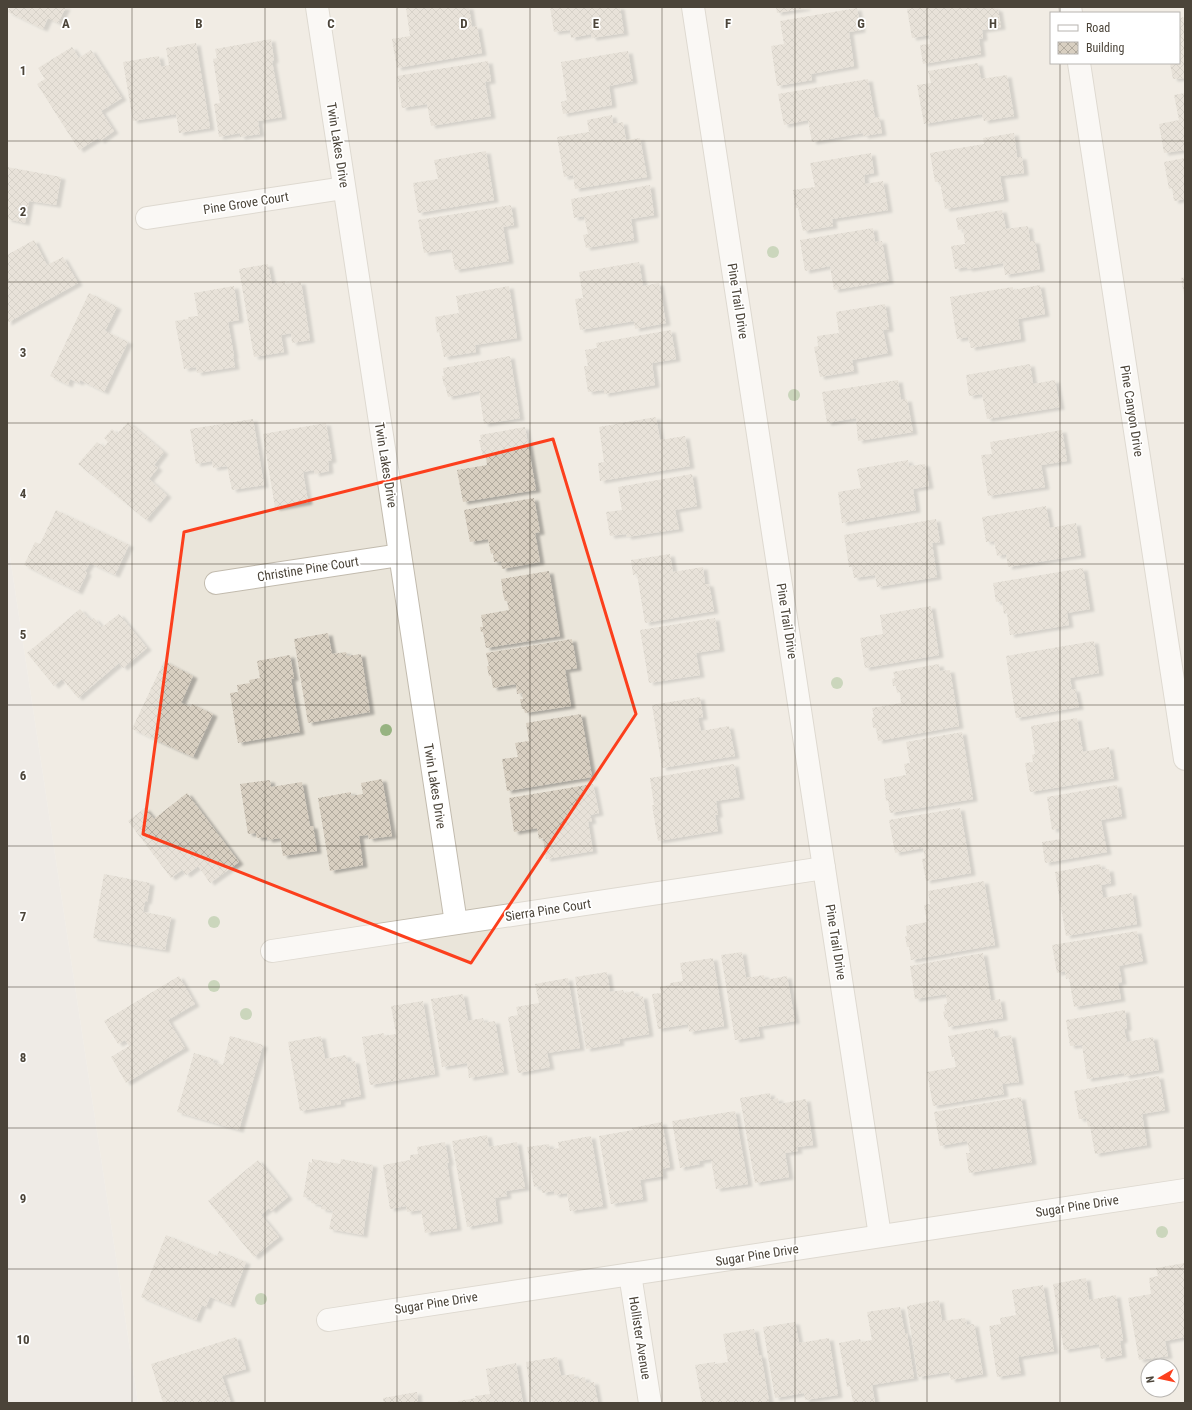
<svg xmlns="http://www.w3.org/2000/svg" width="1192" height="1410" viewBox="0 0 1192 1410" font-family="'Roboto Condensed',sans-serif">
  <style>
    .residential { fill: #eae5da; fill-rule: evenodd }
    .industrial { fill: #e6e2dd }
    .building { fill: url(#building-cross-hatch); filter: url(#shadow) }
    .lines { fill: none; stroke-linecap: round; stroke-linejoin: round }
    .minor-casing { stroke: #c2bbae; stroke-width: 24 }
    .minor { stroke: #fff; stroke-width: 22 }
    .tree { fill: #97b381 }
    .marked { fill: none; stroke: #fc3f1d; stroke-width: 3; stroke-linejoin: round }
    .grid { fill: none; stroke: #4b4439; stroke-width: 1; stroke-opacity: 0.55 }
    .labels { text-anchor: middle; dominant-baseline: central; stroke-width: 3.5; stroke-linejoin: round; paint-order: stroke }
    .street-label { font-size: 13px; fill: #4b4439; stroke: #fff }
    .grid-label { font-size: 13px; text-anchor: middle; font-weight: bold; fill: #4b4439; stroke: #fff; stroke-width: 3.5; stroke-linejoin: round; paint-order: stroke }
  </style>
  <defs>
    <pattern id="building-cross-hatch" width="8" height="8" patternUnits="userSpaceOnUse"><rect width="8" height="8" fill="#d8cfc1"/><path d="M0 0l8 8M0 8l8-8" fill="none" stroke="#b1aa9e"/></pattern>
    <filter id="shadow"><feDropShadow dx="4.5" dy="2.5" stdDeviation="1" flood-color="#0004"/></filter>
  </defs>
  <rect width="100%" height="100%" fill="#f6f3ec"/>
  <!-- residential -->
  <path class="residential" d="M7,7H1185V1403H138L7,537ZM1051,13H1179V63H1051ZM1148,1366H1172V1390H1148Z"/>
  <!-- industrial -->
  <polygon class="industrial" points="7,537 138,1403 7,1403"/>
  <!-- building -->
  <g class="building">
    <polygon points="10,7 66,7 58,23 48,18 43,29 8,12"/>
    <polygon points="410,7 469,7 472,27 477,26 482,53 397,68 392,39 410,36 406,8"/>
    <polygon points="550,7 620,7 624,33 592,38 591,34 571,38 570,30 554,32"/>
    <polygon points="776,7 806,7 806,8 777,13"/>
    <polygon points="917,7 995,7 995,9 998,9 1001,27 982,30 983,38 979,39 981,54 923,64 920,45 930,44 929,35 912,38 907,9"/>
    <polygon points="857,8 861,30 849,32 854,66 811,74 812,80 777,86 771,46 784,44 780,21"/>
    <polygon points="1185,17 1185,78 1173,79 1170,63 1179,63 1179,18"/>
    <polygon points="271,39 274,60 272,61 282,117 258,121 260,134 240,137 240,133 219,137 214,104 220,103 213,59 217,58 215,49"/>
    <polygon points="196,43 210,128 179,133 176,114 133,121 123,62 159,56 161,67 169,65 166,48"/>
    <polygon points="72,47 79,58 91,50 122,98 101,111 114,131 100,141 98,138 79,150 37,84 45,79 38,68"/>
    <polygon points="628,51 633,81 609,86 612,105 563,114 561,102 567,100 561,62"/>
    <polygon points="488,61 491,81 485,82 491,116 431,126 427,104 402,108 397,76"/>
    <polygon points="978,63 981,79 1007,75 1014,116 984,121 982,114 924,124 917,85 931,83 928,71"/>
    <polygon points="868,79 875,118 879,117 882,133 864,136 863,133 812,142 808,120 784,125 778,94"/>
    <polygon points="1185,93 1185,150 1164,153 1159,124 1179,120 1174,95"/>
    <polygon points="612,115 613,124 623,122 626,140 640,138 647,177 575,189 573,175 564,177 557,137 589,132 587,120"/>
    <polygon points="1014,133 1017,157 1022,157 1024,173 1000,176 1004,199 945,209 940,182 935,182 930,153 984,144 983,138"/>
    <polygon points="486,151 494,200 418,213 413,183 438,179 434,160"/>
    <polygon points="871,153 874,173 864,175 865,184 883,181 888,210 832,219 833,226 803,231 798,208 796,208 793,190 815,187 810,163"/>
    <polygon points="1185,158 1185,199 1174,201 1172,188 1169,189 1164,162"/>
    <polygon points="7,167 61,177 56,205 29,201 25,223 7,219"/>
    <polygon points="650,185 654,215 631,219 634,240 586,248 583,235 588,234 584,216 574,218 571,199"/>
    <polygon points="511,205 514,225 503,227 509,261 455,270 451,249 424,253 418,220"/>
    <polygon points="1002,210 1006,229 1028,226 1030,241 1035,241 1040,269 1005,275 1003,263 968,269 967,267 955,269 951,246 965,244 963,229 958,230 956,218"/>
    <polygon points="873,228 875,242 882,241 889,281 834,290 830,266 805,271 800,240"/>
    <polygon points="34,240 47,265 63,257 78,283 7,323 7,255"/>
    <polygon points="639,262 643,286 659,283 666,323 635,329 634,321 580,330 575,299 583,298 579,272"/>
    <polygon points="268,264 272,284 285,281 285,284 301,282 310,340 292,343 291,333 281,335 284,352 254,357 239,269"/>
    <polygon points="1185,277 1185,295 1184,295 1181,278"/>
    <polygon points="1040,285 1045,314 1018,319 1021,339 971,348 968,337 957,339 950,297 1013,287 1013,290"/>
    <polygon points="234,286 239,320 228,322 234,356 233,356 235,367 197,373 196,367 184,369 175,321 188,319 188,317 198,316 194,293"/>
    <polygon points="509,286 517,338 475,345 476,352 444,357 439,332 437,333 435,317 459,313 456,296"/>
    <polygon points="89,293 117,307 105,331 128,342 104,392 80,380 79,383 70,379 68,385 50,376"/>
    <polygon points="885,304 889,329 883,330 888,353 852,360 854,371 820,377 814,347 818,346 817,336 839,333 836,312"/>
    <polygon points="671,330 676,359 652,363 655,385 604,394 604,390 588,392 584,366 588,366 585,350 597,348 596,343"/>
    <polygon points="510,356 520,418 484,424 479,391 448,397 445,385 444,386 442,376 444,376 443,368"/>
    <polygon points="1030,364 1033,384 1055,380 1060,407 987,419 982,394 969,396 966,375"/>
    <polygon points="898,380 901,400 907,399 913,432 858,441 856,418 827,423 822,392"/>
    <polygon points="656,417 660,440 685,436 690,466 600,481 598,463 604,462 599,427"/>
    <polygon points="253,419 264,485 232,490 227,466 213,468 212,461 196,464 190,429"/>
    <polygon points="128,422 164,452 154,465 158,468 149,479 167,495 146,520 78,464 97,442 104,447 108,442 104,438 112,429 117,434"/>
    <polygon points="326,423 332,460 328,461 329,471 315,474 314,470 303,472 308,502 275,508 263,434"/>
    <polygon points="525,427 536,490 463,502 457,470 487,465 486,456 483,456 481,449 479,440 481,440 480,435"/>
    <polygon points="1062,430 1067,461 1041,465 1045,487 988,496 981,455 992,454 990,442"/>
    <polygon points="908,460 909,466 925,464 929,486 913,489 916,510 842,523 838,492 861,488 857,469"/>
    <polygon points="692,474 697,506 675,510 679,529 627,537 626,534 610,536 606,512 622,510 618,487"/>
    <polygon points="534,498 540,532 535,533 540,562 502,569 501,561 494,562 493,553 491,554 488,539 470,542 464,510"/>
    <polygon points="1046,506 1050,528 1076,523 1081,555 1008,567 1006,554 997,556 994,541 986,542 982,517"/>
    <polygon points="56,510 129,545 115,575 90,563 85,571 87,573 78,592 24,565 35,542 40,544"/>
    <polygon points="936,519 940,542 932,543 937,577 877,587 875,575 854,578 852,567 849,567 844,535"/>
    <polygon points="670,554 673,572 703,567 705,584 709,584 714,611 645,623 637,574 633,575 631,560"/>
    <polygon points="1083,568 1090,609 1067,613 1069,625 1010,635 1007,613 1004,614 1002,601 996,602 993,583"/>
    <polygon points="549,571 560,636 486,648 483,632 481,632 480,627 483,627 481,615 509,610 507,601 505,601 503,594 501,579"/>
    <polygon points="931,606 939,655 865,668 860,638 883,634 880,615"/>
    <polygon points="80,609 91,621 94,618 102,627 119,614 147,648 123,668 119,663 78,698 62,679 54,686 27,653"/>
    <polygon points="715,618 720,649 696,653 700,675 649,683 640,630"/>
    <polygon points="328,633 332,654 346,652 347,656 361,654 370,712 308,723 294,639"/>
    <polygon points="572,639 577,668 565,670 571,706 525,713 524,709 522,709 520,699 523,699 522,693 517,694 516,684 493,688 491,675 489,676 487,666 489,666 486,653"/>
    <polygon points="1094,641 1099,673 1070,678 1072,690 1075,689 1079,707 1016,718 1006,656"/>
    <polygon points="290,655 294,678 291,679 300,732 238,743 230,693 238,692 237,685 250,683 249,680 260,678 257,661"/>
    <polygon points="164,661 193,676 181,703 191,707 192,704 213,714 193,757 132,729"/>
    <polygon points="939,664 940,671 950,670 959,726 878,741 876,728 873,728 872,718 874,717 872,708 901,703 900,692 897,693 896,686 893,686 892,679 895,678 893,672"/>
    <polygon points="700,697 703,717 698,718 701,731 729,726 735,756 662,768 652,705"/>
    <polygon points="581,714 592,777 507,791 502,759 518,757 515,743 529,741 526,723"/>
    <polygon points="1077,718 1083,752 1109,747 1114,778 1030,792 1025,763 1033,762 1032,755 1035,754 1031,726"/>
    <polygon points="962,732 973,799 890,813 888,800 886,801 884,779 906,775 904,764 910,763 906,742"/>
    <polygon points="734,764 740,797 716,801 718,815 715,815 718,831 658,841 652,805 654,805 650,778"/>
    <polygon points="382,779 392,836 369,839 368,835 359,836 363,865 330,871 318,798 351,792 351,796 363,794 361,783"/>
    <polygon points="270,780 271,787 302,782 310,826 313,826 317,851 283,856 280,838 268,840 267,837 257,838 256,833 248,834 240,784"/>
    <polygon points="593,784 599,813 590,815 592,821 588,822 593,851 546,859 543,838 539,839 537,828 514,832 509,798"/>
    <polygon points="1117,785 1122,816 1101,820 1107,852 1045,863 1042,842 1061,839 1059,828 1052,830 1047,797"/>
    <polygon points="187,793 239,862 210,883 198,866 186,875 182,870 171,878 128,821 145,808 154,819"/>
    <polygon points="960,808 971,873 926,881 922,859 925,858 923,848 895,853 889,820"/>
    <polygon points="1100,864 1102,870 1109,869 1111,883 1101,885 1103,898 1132,893 1137,924 1066,936 1055,872"/>
    <polygon points="104,874 150,883 147,902 145,901 143,912 171,917 165,950 93,938"/>
    <polygon points="984,881 995,945 911,960 909,947 907,947 905,936 907,936 906,926 927,922 924,905 930,904 928,891"/>
    <polygon points="1137,931 1143,961 1119,966 1122,982 1118,983 1121,999 1074,1007 1069,978 1066,979 1065,971 1057,973 1052,945"/>
    <polygon points="742,952 746,978 764,975 765,980 787,976 795,1021 758,1027 760,1036 735,1040 721,955"/>
    <polygon points="983,953 991,1001 1000,999 1003,1018 948,1027 947,1019 945,1020 943,1012 945,1011 944,1004 947,1004 946,994 915,999 910,966"/>
    <polygon points="713,958 724,1026 689,1032 688,1024 658,1029 652,994 661,993 660,987 670,985 670,983 683,981 680,963"/>
    <polygon points="607,972 610,992 623,990 624,993 634,991 635,997 643,996 649,1034 619,1039 620,1043 586,1049 575,977"/>
    <polygon points="179,976 195,1004 168,1020 185,1048 126,1083 111,1057 129,1046 125,1040 118,1044 104,1021"/>
    <polygon points="568,978 580,1048 547,1053 550,1067 518,1073 508,1017 518,1015 516,1007 539,1003 535,984"/>
    <polygon points="463,994 468,1021 483,1018 484,1023 495,1021 504,1072 469,1078 467,1063 442,1067 431,999"/>
    <polygon points="423,1001 435,1074 370,1085 362,1037 384,1033 384,1036 396,1034 391,1006"/>
    <polygon points="1125,1010 1127,1028 1124,1029 1127,1042 1153,1037 1159,1070 1125,1076 1124,1073 1087,1079 1082,1045 1070,1046 1066,1020"/>
    <polygon points="993,1028 995,1038 1011,1035 1019,1082 1002,1084 1004,1094 933,1106 927,1072 956,1067 954,1057 952,1057 948,1036"/>
    <polygon points="230,1036 263,1045 239,1130 177,1112 194,1053 214,1059 213,1062 223,1065"/>
    <polygon points="321,1036 325,1059 346,1055 348,1062 355,1061 361,1096 340,1100 341,1104 300,1111 288,1042"/>
    <polygon points="1159,1076 1165,1110 1142,1114 1147,1145 1095,1154 1090,1126 1088,1127 1086,1118 1079,1119 1074,1091"/>
    <polygon points="770,1093 771,1100 778,1098 779,1104 806,1099 813,1145 797,1147 798,1151 785,1153 789,1177 755,1183 740,1098"/>
    <polygon points="1021,1097 1032,1162 969,1173 966,1153 970,1153 967,1141 940,1146 934,1112"/>
    <polygon points="735,1111 748,1184 716,1189 711,1159 699,1161 700,1164 680,1168 672,1121"/>
    <polygon points="662,1122 670,1167 662,1169 663,1176 640,1180 643,1199 611,1204 599,1136 633,1130 632,1128"/>
    <polygon points="487,1135 489,1147 517,1142 525,1188 506,1191 507,1196 495,1198 498,1221 467,1227 452,1141"/>
    <polygon points="591,1136 603,1206 570,1211 567,1193 555,1195 554,1191 542,1193 541,1186 534,1187 527,1147 549,1144 550,1150 559,1148 558,1142"/>
    <polygon points="445,1142 449,1163 447,1163 457,1228 425,1233 421,1210 407,1212 406,1206 390,1209 383,1165 410,1160 410,1155 418,1154 417,1147"/>
    <polygon points="312,1159 340,1164 341,1159 373,1165 363,1235 329,1229 333,1211 321,1209 321,1205 311,1203 312,1198 303,1197 309,1162 312,1163"/>
    <polygon points="258,1160 288,1197 271,1211 269,1208 261,1215 279,1237 254,1257 208,1201"/>
    <polygon points="166,1235 217,1256 219,1251 246,1262 230,1305 210,1297 206,1307 202,1305 196,1320 141,1297"/>
    <polygon points="1185,1263 1185,1337 1165,1341 1168,1356 1139,1360 1128,1298 1151,1294 1149,1278 1158,1276 1156,1268"/>
    <polygon points="1086,1278 1089,1300 1116,1295 1123,1340 1120,1341 1122,1355 1101,1359 1099,1344 1064,1350 1053,1284"/>
    <polygon points="1043,1285 1054,1351 1018,1357 1021,1373 997,1377 989,1326 1001,1324 1000,1318 1016,1315 1012,1290"/>
    <polygon points="939,1300 942,1321 965,1318 967,1325 974,1324 983,1374 951,1380 949,1372 918,1377 907,1306"/>
    <polygon points="900,1307 905,1334 907,1333 914,1378 872,1385 875,1403 853,1403 850,1386 847,1387 839,1343 860,1339 861,1342 872,1340 867,1312"/>
    <polygon points="795,1322 799,1343 829,1338 838,1395 805,1400 804,1393 775,1398 763,1327"/>
    <polygon points="754,1329 759,1356 761,1355 769,1401 757,1403 702,1403 695,1365 715,1362 715,1364 728,1362 723,1334"/>
    <polygon points="236,1337 246,1369 222,1376 231,1403 163,1403 151,1364"/>
    <polygon points="557,1357 561,1376 574,1374 575,1379 585,1377 586,1383 594,1382 598,1403 532,1403 526,1362"/>
    <polygon points="516,1363 523,1403 458,1403 458,1401 476,1398 475,1396 490,1394 486,1369"/>
    <polygon points="417,1392 418,1403 384,1403 383,1398"/>
  </g>
  <g class="lines">
    <defs>
      <g id="minor">
        <polyline points="317,7 456,923"/>
        <polyline points="693,7 880,1236"/>
        <polyline points="1070,7 1071,13"/>
        <polyline points="1079,63 1185,759"/>
        <polyline points="147,218 344,188"/>
        <polyline points="216,583 400,555"/>
        <polyline points="272,951 824,868"/>
        <polyline points="630,1274 650,1403"/>
        <polyline points="328,1320 1185,1190"/>
      </g>
    </defs>
    <!-- minor casing -->
    <use href="#minor" class="minor-casing"/>
    <!-- minor -->
    <use href="#minor" class="minor"/>
  </g>
  <!-- trees -->
  <g class="tree">
    <circle cx="773" cy="252" r="6"/>
    <circle cx="794" cy="395" r="6"/>
    <circle cx="837" cy="683" r="6"/>
    <circle cx="386" cy="730" r="6"/>
    <circle cx="214" cy="922" r="6"/>
    <circle cx="214" cy="986" r="6"/>
    <circle cx="246" cy="1014" r="6"/>
    <circle cx="1162" cy="1232" r="6"/>
    <circle cx="261" cy="1299" r="6"/>
  </g>
  <!-- marked area -->
  <path d="M0 0H1192V1410H0ZM553,439L636,714L471,963L143,834L184,532Z" fill="#f6f3ec" fill-opacity=".55" fill-rule="evenodd"/>
  <path class="marked" d="M553,439L636,714L471,963L143,834L184,532Z"/>
  <!-- grid -->
  <path class="grid" d="M132,7V1403M265,7V1403M397,7V1403M530,7V1403M662,7V1403M795,7V1403M927,7V1403M1060,7V13M1060,63V1403M7,141H1185M7,282H1185M7,423H1185M7,564H1185M7,705H1185M7,846H1185M7,987H1185M7,1128H1185M7,1269H1185"/>
  <g class="labels">
    <!-- street labels -->
    <g class="street-label">
      <text transform="translate(338 145) rotate(81)">Twin Lakes Drive</text>
      <text transform="translate(246 203) rotate(-9)">Pine Grove Court</text>
      <text transform="translate(738 301) rotate(81)">Pine Trail Drive</text>
      <text transform="translate(1132 411) rotate(81)">Pine Canyon Drive</text>
      <text transform="translate(386 465) rotate(81)">Twin Lakes Drive</text>
      <text transform="translate(308 569) rotate(-9)">Christine Pine Court</text>
      <text transform="translate(787 621) rotate(81)">Pine Trail Drive</text>
      <text transform="translate(435 786) rotate(81)">Twin Lakes Drive</text>
      <text transform="translate(548 910) rotate(-9)">Sierra Pine Court</text>
      <text transform="translate(836 942) rotate(81)">Pine Trail Drive</text>
      <text transform="translate(1077 1206) rotate(-9)">Sugar Pine Drive</text>
      <text transform="translate(757 1255) rotate(-9)">Sugar Pine Drive</text>
      <text transform="translate(436 1303) rotate(-9)">Sugar Pine Drive</text>
      <text transform="translate(640 1338) rotate(81)">Hollister Avenue</text>
    </g>
  </g>
  <g class="grid-label">
    <text x="66" y="28">A</text>
    <text x="199" y="28">B</text>
    <text x="331" y="28">C</text>
    <text x="464" y="28">D</text>
    <text x="596" y="28">E</text>
    <text x="728" y="28">F</text>
    <text x="861" y="28">G</text>
    <text x="993" y="28">H</text>
    <text x="23" y="75">1</text>
    <text x="23" y="216">2</text>
    <text x="23" y="357">3</text>
    <text x="23" y="498">4</text>
    <text x="23" y="639">5</text>
    <text x="23" y="780">6</text>
    <text x="23" y="921">7</text>
    <text x="23" y="1062">8</text>
    <text x="23" y="1203">9</text>
    <text x="23" y="1344">10</text>
  </g>
  <!-- border -->
  <rect width="1192" height="1410" fill="none" stroke="#4b4439" stroke-width="16"/>
  <!-- legend -->
  <rect x="1050" y="12" width="130" height="52" fill="#ffffff" stroke="#b7b4b0"/>
  <rect x="1058" y="25" width="20" height="6" fill="#ffffff" stroke="#b7b4b0"/>
  <text x="1086" y="32" font-size="12" fill="#4b4439">Road</text>
  <rect x="1058" y="42" width="20" height="12" fill="url(#building-cross-hatch)" stroke="#b7b4b0"/>
  <text x="1086" y="52" font-size="12" fill="#4b4439">Building</text>
  <!-- north arrow -->
  <g transform="translate(1160 1378) rotate(261)"><circle r="19" fill="#ffffff" stroke="#b7b4b0"/>
  <path d="M0-3L7 15L0 10L-7 15Z" fill="#fc3f1d"/>
  <text y="-6" font-size="11" font-weight="bold" text-anchor="middle" fill="#4b4439">N</text>
  </g>
</svg>
